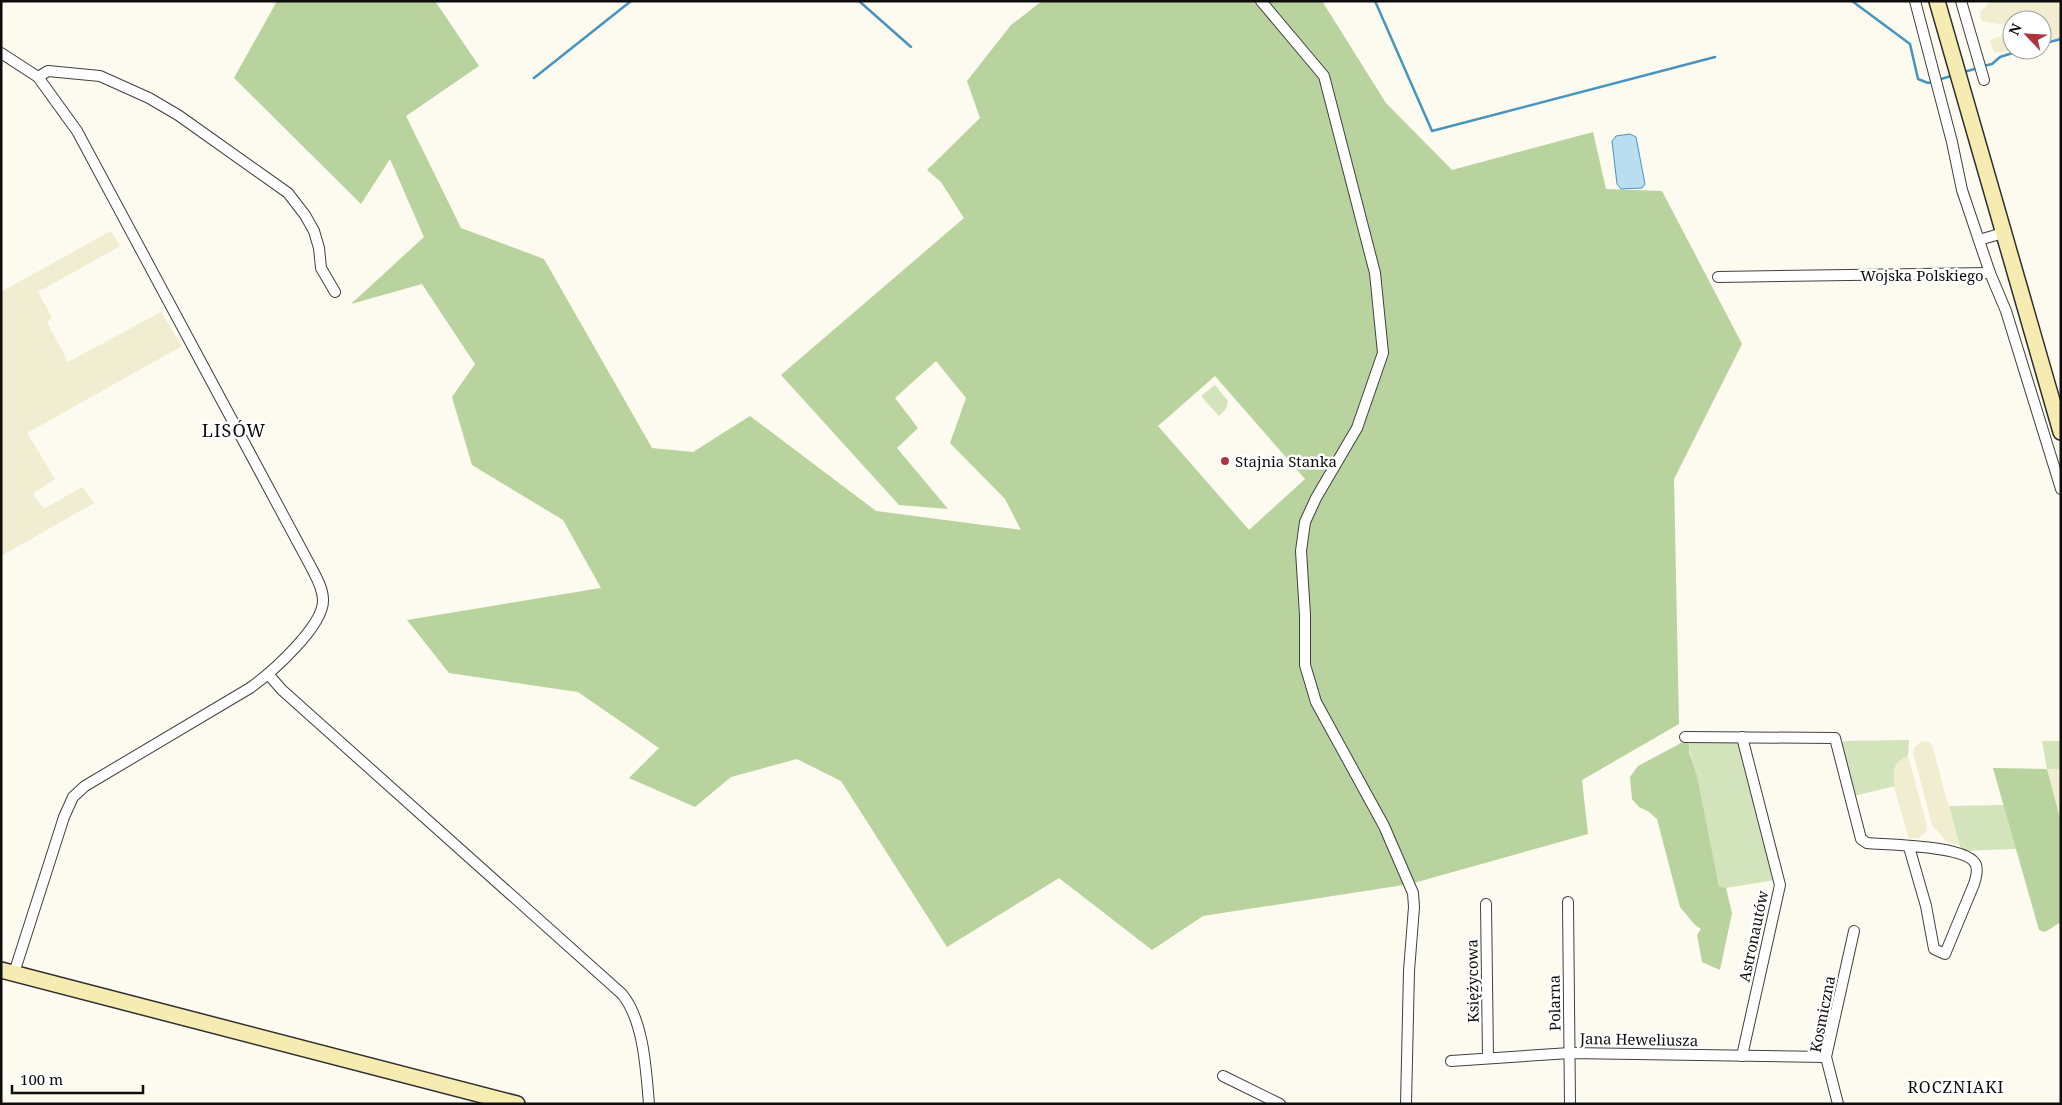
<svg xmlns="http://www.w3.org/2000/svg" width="2062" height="1105" viewBox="0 0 2062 1105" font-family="'Noto Serif',serif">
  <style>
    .farmland { fill: #f1edd1 }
    .green { fill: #d3e4bc }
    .forest { fill: #b8d39d; fill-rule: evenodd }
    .water { fill: #b9deef; stroke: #4795bf }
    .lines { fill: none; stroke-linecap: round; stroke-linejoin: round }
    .stream { stroke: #4795bf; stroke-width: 2.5 }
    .street-casing { stroke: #404040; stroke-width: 12 }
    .secondary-casing { stroke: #2f2f2f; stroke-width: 18 }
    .street { stroke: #fff; stroke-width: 10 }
    .secondary { stroke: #f6ebb1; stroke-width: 15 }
    .poi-dot { fill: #ae3440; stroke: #fff; stroke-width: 2 }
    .labels { text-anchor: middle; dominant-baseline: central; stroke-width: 5; stroke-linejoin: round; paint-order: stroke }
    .street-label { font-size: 15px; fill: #0d0d0d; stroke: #fff }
    .poi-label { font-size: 15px; fill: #0d0d0d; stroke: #fff; text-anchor: start }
    .neighbourhood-label { font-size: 16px; letter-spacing: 1px; fill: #0d0d0d; stroke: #fff }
    .quarter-label { font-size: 18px; letter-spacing: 1px; fill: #0d0d0d; stroke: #fff }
  </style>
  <rect width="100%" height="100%" fill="#fdfaef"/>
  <!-- farmland -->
  <g class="farmland">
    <polygon points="1991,1 2061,1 2061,37 2042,43 2042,20 2012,20 2012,50 2017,50 1995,53 1993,51 1990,40 2006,34 2005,25 1982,21 1980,17 1981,11"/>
    <polygon points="111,231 120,246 38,292 52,318 47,322 68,362 161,312 182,346 27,433 55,479 33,494 44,509 82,487 94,503 1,556 1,292"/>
    <polygon points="1922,741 1928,742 1932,745 1959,845 1948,843 1932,825 1913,752 1914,748"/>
    <polygon points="1908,756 1927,826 1926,832 1919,838 1909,839 1891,776 1896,765 1902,758"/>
    <polygon points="2047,769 2061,769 2061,822"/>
  </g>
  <!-- green -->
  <g class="green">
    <polygon points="1215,385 1228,401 1226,409 1219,416 1201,396"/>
    <path d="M1909,740L1908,756C1894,761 1891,772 1895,786L1854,796L1840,748L1843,741Z"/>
    <polygon points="1729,741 1736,743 1741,746 1775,880 1726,888 1719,886 1697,775 1688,747 1691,742"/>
    <polygon points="2042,741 2061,741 2061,769 2047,769"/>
    <polygon points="2004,805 2016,849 1961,851 1949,806"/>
  </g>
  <!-- forest -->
  <g class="forest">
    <path d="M277,1H435L479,66L406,116L461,228L544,259L652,448L693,452L750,416L876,511L1021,530L1005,499L950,443L966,398L936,361L895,398L918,428L897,448L948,509L899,505L781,375L964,218L941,182L927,170L980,118L967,81L1011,25L1042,1H1322L1386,103L1452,170L1593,132L1606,189L1662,191L1742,344L1674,479L1679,724L1582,780L1588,834L1410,884L1203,916L1152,950L1059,878L947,947L841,781L797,759L731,777L695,807L629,778L659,748L578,692L449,673L407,620L601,588L563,520L472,465L452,397L475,364L422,284L351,304L424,237L390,159L361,204L234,78ZM1215,376L1305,479L1249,530L1158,426Z"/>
    <polygon points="1681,743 1689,743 1689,752 1697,775 1719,886 1726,888 1732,913 1720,970 1702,962 1697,935 1701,929 1695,925 1680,907 1657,819 1649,812 1639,807 1632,799 1630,777 1638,766"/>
    <polygon points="1993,768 2047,769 2061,822 2061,922 2045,932 2039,930"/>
  </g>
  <!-- water -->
  <polygon class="water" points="1630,134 1636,137 1645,184 1642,188 1621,189 1617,184 1612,141 1616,136"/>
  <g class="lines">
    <!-- stream -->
    <g class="stream">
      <polyline points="859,1 911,47"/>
      <polyline points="1375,1 1432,131 1715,57"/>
      <polyline points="1852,1 1910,44 1918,79 1928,83 1932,82"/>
      <polyline points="2042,44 2061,39"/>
      <polyline points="1983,66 1992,64 2000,57 2022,50"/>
      <polyline points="1964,72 1978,68"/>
      <polyline points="534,78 631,1"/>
      <polyline points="1938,80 1954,75"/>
    </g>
    <defs>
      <g id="street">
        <polyline points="1261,1 1324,76 1375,273 1383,353 1357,428 1316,498 1305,522 1301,551 1305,615 1305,665 1316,702 1384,826 1413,893 1414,907 1409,971 1406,1104"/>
        <polyline points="1915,1 1952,142 1962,190 1990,273 2006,311 2061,489"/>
        <polyline points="1961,1 1984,80"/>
        <path d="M1,53L38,77L77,131L311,567C316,577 323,588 323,600C324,626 271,673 250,688L85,786L73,797L64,817L14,973"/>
        <polyline points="38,77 48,71 100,76 149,98 178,115 288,193 305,215 314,231 319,248 321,268 335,292"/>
        <polyline points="1979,240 2003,233"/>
        <polyline points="1718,277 1990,273"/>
        <path d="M268,674L282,690L622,994C644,1021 646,1070 649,1104"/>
        <path d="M1685,737L1835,738L1861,839L1867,843C1887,845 1969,845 1976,865C1978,871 1976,878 1974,884L1945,954L1934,949L1926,906L1909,847"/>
        <polyline points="1568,902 1570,1104"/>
        <polyline points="1486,904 1488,1058"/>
        <polyline points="1742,1056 1780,885 1742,737"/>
        <polyline points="1451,1061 1570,1053 1826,1057"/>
        <polyline points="1223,1076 1280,1104"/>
        <polyline points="1838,1104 1826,1057 1854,931"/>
      </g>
      <g id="secondary">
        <polyline points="1937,1 2061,432"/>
        <polyline points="1,970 517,1104"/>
      </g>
    </defs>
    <!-- street casing -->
    <use href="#street" class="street-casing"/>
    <!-- secondary casing -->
    <use href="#secondary" class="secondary-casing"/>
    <!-- street -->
    <use href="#street" class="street"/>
    <!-- secondary -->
    <use href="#secondary" class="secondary"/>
  </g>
  <!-- markers -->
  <circle class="poi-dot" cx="1225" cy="461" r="5"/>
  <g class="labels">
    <!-- street labels -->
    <g class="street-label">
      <text x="1922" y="275">Wojska Polskiego</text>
      <text transform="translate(1753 936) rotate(-78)">Astronautów</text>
      <text transform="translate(1472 981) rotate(-91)">Księżycowa</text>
      <text transform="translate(1554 1003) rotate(-91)">Polarna</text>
      <text transform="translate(1822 1014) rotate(-79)">Kosmiczna</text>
      <text transform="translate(1639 1039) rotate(1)">Jana Heweliusza</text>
    </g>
    <!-- poi labels -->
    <g class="poi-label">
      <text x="1235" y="461">Stajnia Stanka</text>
    </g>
    <!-- neighbourhood labels -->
    <g class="neighbourhood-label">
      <text x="1956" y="1087">ROCZNIAKI</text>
    </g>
    <!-- quarter labels -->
    <g class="quarter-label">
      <text x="234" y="430">LISÓW</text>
    </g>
  </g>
  <!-- border -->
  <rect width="2062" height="1105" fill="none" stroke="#0d0d0d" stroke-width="5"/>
  <!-- north arrow -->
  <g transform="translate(2027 35) rotate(295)"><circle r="24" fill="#ffffff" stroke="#9e9e9e"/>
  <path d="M0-4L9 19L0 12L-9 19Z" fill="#ae3440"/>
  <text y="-8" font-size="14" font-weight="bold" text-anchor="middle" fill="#0d0d0d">N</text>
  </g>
  <!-- scale -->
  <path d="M12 1085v8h131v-8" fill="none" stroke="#0d0d0d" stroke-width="2.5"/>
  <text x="20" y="1085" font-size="15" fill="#0d0d0d" stroke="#ffffff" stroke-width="4" paint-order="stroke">100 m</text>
</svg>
